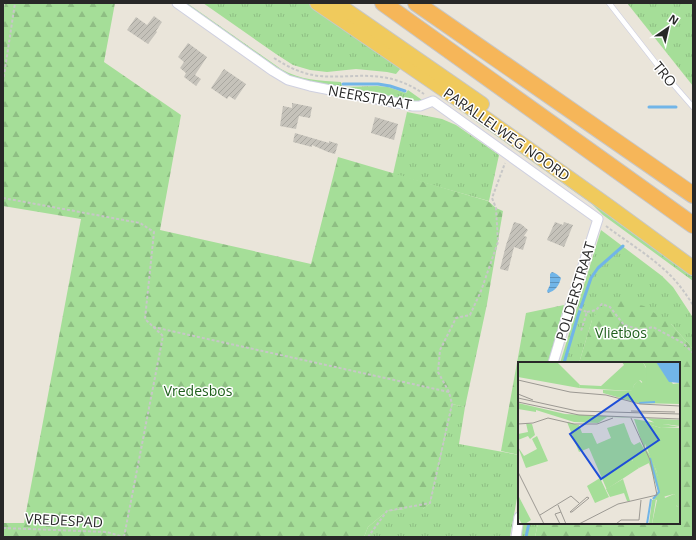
<svg xmlns="http://www.w3.org/2000/svg" width="696" height="540" viewBox="0 0 696 540" font-family="'Open Sans',sans-serif">
  <style>
    .grass { fill: url(#grass-tufts) }
    .forest { fill: url(#forest-firs) }
    .water { fill: url(#water-rules) }
    .lines { fill: none; stroke-linecap: round; stroke-linejoin: round }
    .stream { stroke: #71b5e8; stroke-width: 3 }
    .building { fill: url(#building-hatch) }
    .service-casing { stroke: #cfd0e0; stroke-width: 6 }
    .minor-casing { stroke: #cfd0e0; stroke-width: 11 }
    .trunk-casing { stroke: #c7c7c7; stroke-width: 16 }
    .motorway-casing { stroke: #c7c7c7; stroke-width: 18 }
    .path { stroke: #c7c7c7; stroke-width: 2; stroke-dasharray: 3 2; stroke-linecap: butt }
    .service { stroke: #fff; stroke-width: 4.5 }
    .minor { stroke: #fff; stroke-width: 9 }
    .trunk { stroke: #f0ca5c; stroke-width: 14 }
    .motorway { stroke: #f6b659; stroke-width: 16 }
    .labels { text-anchor: middle; dominant-baseline: central; stroke-width: 3; stroke-linejoin: round; paint-order: stroke }
    .street-label { font-size: 14px; fill: #282828; stroke: #fff }
    .park-label { font-size: 14px; fill: #20601d; stroke: #fff }
    .inset-river { fill: none; stroke: #71b5e8; stroke-width: 2 }
    .inset-road { fill: none; stroke: #9c9993; stroke-width: 1 }
    .view { fill: #1d4ed8; fill-opacity: 0.15; stroke: #1d4ed8; stroke-width: 2 }
    .inset-edge { fill: none; stroke: #282828; stroke-width: 2 }
  </style>
  <defs>
    <pattern id="grass-tufts" width="24" height="20" patternUnits="userSpaceOnUse"><rect width="24" height="20" fill="#a5de98"/><path d="M3 7l-1-3M5 7V3M7 7l1-3M15 17l-1-3M17 17v-4M19 17l1-3" fill="none" stroke="#8ebe83"/></pattern>
    <pattern id="forest-firs" width="22" height="20" patternUnits="userSpaceOnUse"><rect width="22" height="20" fill="#a5de98"/><path d="M5 1l3.5 6h-7zM16 11l3.5 6h-7z" fill="#8ebe83"/></pattern>
    <pattern id="water-rules" width="6" height="5" patternUnits="userSpaceOnUse"><rect width="6" height="5" fill="#71b5e8"/><path d="M0 2.5h6" fill="none" stroke="#5d93bc"/></pattern>
    <pattern id="building-hatch" width="6" height="6" patternUnits="userSpaceOnUse"><rect width="6" height="6" fill="#c5c2ba"/><path d="M-1 1l2-2M0 6l6-6M5 7l2-2" fill="none" stroke="#a9a7a0"/></pattern>
  </defs>
  <rect width="100%" height="100%" fill="#eae5da"/>
  <!-- grass -->
  <g class="grass">
    <path d="M182,3H187L281,69C300,80 320,81 341,82L342,87L377,86L388,87L406,93L408,90L422,100L416,102H410L290,78Z"/>
    <polygon points="203,3 311,3 604,211 613,219 693,277 693,281 603,215 592,204 401,68 396,74 387,72 356,69 327,72 310,70 293,65 276,54"/>
    <polygon points="627,3 693,3 693,86"/>
    <polygon points="407,112 442,119 456,125 499,155 489,201 393,174"/>
    <polygon points="601,230 662,276 673,287 690,313 693,318 693,349 671,324 592,320 579,363 560,363"/>
    <polygon points="452,404 465,407 459,444 519,455 519,487 510,537 364,537 368,527 387,511 404,509 423,509 430,503"/>
    <polygon points="523,523 538,523 535,537 521,537"/>
  </g>
  <!-- forest -->
  <g class="forest">
    <polygon points="5,3 115,3 104,62 181,115 160,230 311,264 338,157 488,201 496,208 503,211 487,304 465,407 452,404 430,503 423,509 404,509 387,511 368,527 364,537 3,537 3,523 24,523 81,219 3,206 3,12"/>
    <polygon points="615,299 644,306 671,324 693,349 693,537 535,537 538,523 679,523 679,363 579,363 592,320 603,303"/>
    <polygon points="564,305 549,363 519,363 519,455 501,451 526,313"/>
  </g>
  <!-- water -->
  <path class="water" d="M552,272C556,273 558,275 561,278C559,286 555,291 548,293L547,291L550,285V274Z"/>
  <g class="lines">
    <!-- stream -->
    <g class="stream">
      <polyline points="343,84 378,84 390,86 405,91"/>
      <polyline points="649,107 676,107"/>
      <polyline points="564,363 578,316 591,278 598,268 623,246"/>
      <polyline points="526,537 529,523"/>
    </g>
  </g>
  <!-- building -->
  <g class="building">
    <polygon points="154,16 162,22 156,31 157,32 148,44 127,30 136,17 147,25"/>
    <polygon points="188,43 207,57 195,75 201,79 196,86 184,77 186,73 180,68 184,62 178,57"/>
    <polygon points="224,69 246,84 235,100 229,96 227,99 211,88"/>
    <polygon points="292,103 312,107 310,118 299,116 296,129 280,126 283,106 292,108"/>
    <polygon points="375,117 398,124 394,140 371,133"/>
    <polygon points="295,133 329,143 329,141 338,144 335,154 328,152 312,145 312,147 293,142"/>
    <polygon points="514,222 521,224 528,230 524,236 527,237 523,250 514,247 508,271 500,269 506,245"/>
    <polygon points="555,222 563,225 564,222 573,225 564,247 547,240"/>
  </g>
  <g class="lines">
    <defs>
      <polyline id="service" points="609,3 666,76 693,107"/>
      <g id="minor">
        <polyline points="177,3 273,71 288,80 310,86 413,106 420,106 433,101 598,219 570,306 553,363"/>
        <polyline points="516,537 519,517"/>
      </g>
      <g id="trunk">
        <polyline points="317,3 481,115 611,208 693,268"/>
        <polyline points="336,3 482,104"/>
      </g>
      <g id="motorway">
        <polyline points="383,3 693,225"/>
        <polyline points="416,3 693,195"/>
      </g>
    </defs>
    <!-- service casing -->
    <use href="#service" class="service-casing"/>
    <!-- minor casing -->
    <use href="#minor" class="minor-casing"/>
    <!-- trunk casing -->
    <use href="#trunk" class="trunk-casing"/>
    <!-- motorway casing -->
    <use href="#motorway" class="motorway-casing"/>
    <!-- path -->
    <g class="path">
      <path d="M274,58C288,67 302,74 319,76C340,78 361,74 381,77C397,79 411,85 424,94"/>
      <polyline points="3,82 15,3"/>
      <polyline points="3,198 140,223 154,232 145,319 163,336 124,537"/>
      <path d="M606,226C627,242 651,256 670,275C679,284 686,294 693,305"/>
      <polyline points="579,309 587,312 581,331"/>
      <polyline points="587,312 596,310 602,304 610,307 624,325 642,330 653,327 683,343 693,353"/>
      <polyline points="153,327 449,392 452,404 430,503 387,511 368,537"/>
      <polyline points="449,392 438,372 440,350 456,318 470,315 481,291 498,242 496,208 492,198 505,163"/>
      <polyline points="3,528 107,532 123,537"/>
    </g>
    <!-- service -->
    <use href="#service" class="service"/>
    <!-- minor -->
    <use href="#minor" class="minor"/>
    <!-- trunk -->
    <use href="#trunk" class="trunk"/>
    <!-- motorway -->
    <use href="#motorway" class="motorway"/>
  </g>
  <g class="labels">
    <!-- street labels -->
    <g class="street-label">
      <text transform="translate(665 74) rotate(51)">TRO</text>
      <text transform="translate(370 97) rotate(10)">NEERSTRAAT</text>
      <text transform="translate(507 134) rotate(35)">PARALLELWEG NOORD</text>
      <text transform="translate(575 291) rotate(-73)">POLDERSTRAAT</text>
      <text transform="translate(64 520) rotate(3)">VREDESPAD</text>
    </g>
    <!-- park labels -->
    <g class="park-label">
      <text x="621" y="332">Vlietbos</text>
      <text x="198" y="390">Vredesbos</text>
    </g>
  </g>
  <!-- overview -->
  <g transform="translate(518 362)">
    <rect width="162" height="162" fill="#eae5da"/>
    <path d="M0,0H39L62,23L61,26L0,15ZM125,0H138L155,22L162,21V42L120,41L85,31V28L114,29L116,23L121,18L124,21L128,5ZM0,41L47,52L162,58V64L137,61L128,56L89,55L80,61L56,60L18,48V50L0,47V44L8,46L0,44ZM116,57L162,65L143,66L127,61V86L134,96L147,136L156,132L161,138L158,144L162,145V162H134L139,138L134,136L139,134L140,128ZM8,61L14,62L17,73L12,77L10,74L0,78V72L10,70ZM19,74L30,99L8,106L0,85L6,94L19,87L14,77ZM113,80L116,83L122,80L132,98L131,101L121,106L116,102L113,95L116,91ZM82,116L91,135L77,141L69,124ZM105,117L112,139H109L106,131L92,135L88,127ZM0,133L13,158L7,162H4L0,155Z" fill="#a5de98"/>
    <path d="M104,0H125L129,8L128,23L122,18L116,23L115,29L61,26L62,23L83,24L106,3ZM49,60L61,63L64,71H74L79,82L93,76L89,66L106,61L117,90L113,97L121,106L89,127L92,135L71,86L61,90ZM127,61L143,66H162V146L156,142L160,138L156,132L141,136L143,128L138,108L120,65L121,62ZM138,137L134,162H131L134,138Z" fill="#a5de98"/>
    <path d="M138,0H162V21L151,20Z" fill="#71b5e8"/>
    <path class="inset-river" d="M121,41L137,40M132,96L141,130L135,137M129,162L133,137"/>
    <path class="inset-road" d="M0,18L52,30L88,33L122,42L162,44M0,32L15,38M0,36L59,49L162,52M0,40L61,53L162,57M113,49L157,50M0,62L15,61L30,56L56,62H79L95,56M0,110L26,162M71,136L54,150H52L69,135ZM40,143L48,162M22,153L53,134L61,141M42,162L37,152L43,150M61,162L100,142L139,133L132,98L113,56M98,162L103,158H121L123,138"/>
    <path class="view" d="M110,32L141,78L83,117L52,72Z"/>
    <rect width="162" height="162" class="inset-edge"/>
  </g>
  <!-- border -->
  <rect width="696" height="540" fill="none" stroke="#282828" stroke-width="8"/>
  <!-- north arrow -->
  <g transform="translate(668 28) rotate(34)" stroke="#ffffff" stroke-width="3" paint-order="stroke">
  <path d="M0-3L7 15L0 10L-7 15Z" fill="#282828"/>
  <text y="-6" font-size="11" font-weight="bold" text-anchor="middle" fill="#282828">N</text>
  </g>
</svg>
